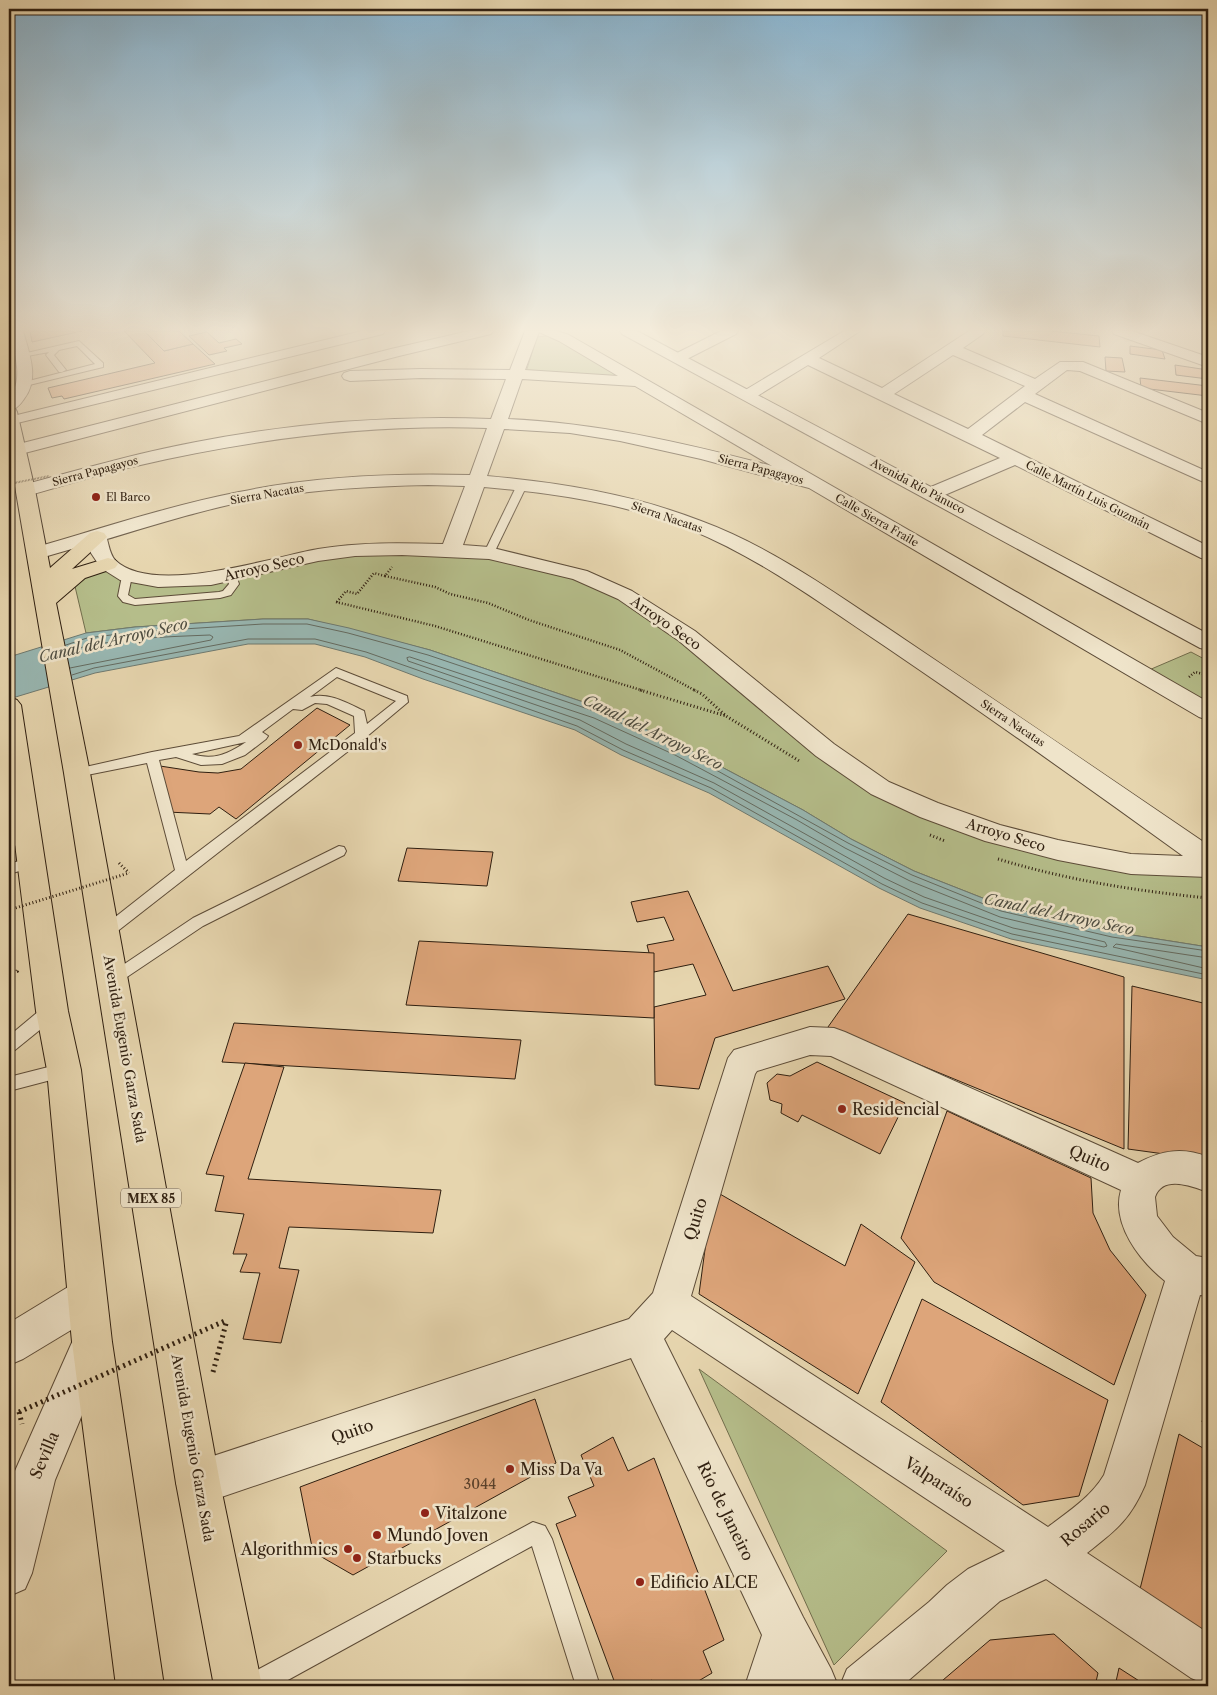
<svg xmlns="http://www.w3.org/2000/svg" width="1217" height="1695" viewBox="0 0 1217 1695" font-family="'Libre Caslon Text',serif">
  <style>
    .green { fill: #b5bd8a; stroke: #726e4d }
    .water { fill: #98b7b2; stroke: #6e7a71 }
    .lines { fill: none; stroke-linecap: round; stroke-linejoin: round }
    .shore { stroke: #646b61; stroke-width: 1 }
    .building { fill: #dda57a; stroke: #2f1f10 }
    .service-casing { stroke: #5d4c38; stroke-width: 2 }
    .minor-casing { stroke: #5d4c38; stroke-width: 2 }
    .tertiary-casing { stroke: #5d4c38; stroke-width: 2 }
    .trunk-casing { stroke: #2f1f10; stroke-width: 2 }
    .path-far3 { stroke: #2f1f10; stroke-width: 2.5; stroke-dasharray: 1 2; stroke-linecap: butt }
    .path-far2 { stroke: #2f1f10; stroke-width: 3; stroke-dasharray: 1 2.5; stroke-linecap: butt }
    .path-far1 { stroke: #2f1f10; stroke-width: 4; stroke-dasharray: 1 3; stroke-linecap: butt }
    .path { stroke: #2f1f10; stroke-width: 5; stroke-dasharray: 2 4; stroke-linecap: butt }
    .service { fill: #efe4ca; fill-rule: evenodd }
    .minor { fill: #efe4ca; fill-rule: evenodd }
    .tertiary { fill: #efe4ca; fill-rule: evenodd }
    .trunk { fill: #e6d5ae; fill-rule: evenodd }
    .path-bridge-far2 { stroke: #2f1f10; stroke-width: 2; stroke-dasharray: 0.5 1; stroke-linecap: butt }
    .path-bridge-far1 { stroke: #2f1f10; stroke-width: 3; stroke-dasharray: 1 2.5; stroke-linecap: butt }
    .path-bridge { stroke: #2f1f10; stroke-width: 5; stroke-dasharray: 2 4; stroke-linecap: butt }
    .poi-dot { fill: #8f2418; stroke: #efe4ca; stroke-width: 2 }
    .labels { text-anchor: middle; dominant-baseline: central; stroke-width: 5; stroke-linejoin: round; paint-order: stroke }
    .far-street-label { font-size: 11px; fill: #2f1f10; stroke: #efe4ca }
    .far-poi-label { font-size: 11px; fill: #2f1f10; stroke: #efe4ca; text-anchor: start }
    .shield { fill: #efe4ca; stroke: #695a48; stroke-width: 1 }
    .shield-label { font-size: 12px; font-weight: bold; fill: #2f1f10 }
    .street-label { font-size: 14px; fill: #2f1f10; stroke: #efe4ca }
    .poi-label { font-size: 14px; fill: #2f1f10; stroke: #efe4ca; text-anchor: start }
    .near-number-label { font-size: 14px; fill: #5a402a }
    .water-label { font-size: 15px; font-style: italic; fill: #4e4d41; stroke: #efe4ca }
    .near-poi-label { font-size: 16px; fill: #2f1f10; stroke: #efe4ca; text-anchor: start }
    .near-street-label { font-size: 16px; fill: #2f1f10; stroke: #efe4ca }
  </style>
  <rect width="100%" height="100%" fill="#e6d5ae"/>
  <filter id="stains"><feTurbulence type="fractalNoise" baseFrequency=".004" numOctaves="4"/><feColorMatrix values="0 0 0 0 .2 0 0 0 0 .09 0 0 0 0 .02 0 0 0 .5 -.17"/></filter>
  <radialGradient id="worn" r=".72"><stop offset=".6" stop-color="#630" stop-opacity="0"/><stop offset="1" stop-color="#630" stop-opacity=".3"/></radialGradient>
  <!-- green -->
  <g class="green">
    <polygon points="547,336 553,337 625,378 526,372 537,337"/>
    <polygon points="489,553 625,595 880,788 995,834 1195,867 1208,866 1208,947 1113,932 1003,906 914,871 851,839 803,810 680,745 598,707 430,650 308,619 263,619 135,627 86,633 73,578 95,567 158,581 323,554"/>
    <polygon points="1191,652 1208,661 1208,712 1142,673"/>
    <polygon points="699,1369 947,1551 834,1665"/>
  </g>
  <!-- water -->
  <polygon class="water" points="263,619 308,619 349,628 430,650 598,707 680,745 803,810 851,839 914,871 1003,906 1113,932 1208,947 1208,980 1011,939 920,908 879,888 709,793 621,755 575,730 423,679 365,657 315,644 248,644 95,673 9,699 9,657 86,633 135,627"/>
  <g class="lines">
    <!-- shore -->
    <g class="shore">
      <polyline points="66,645 87,638 135,632 263,624 307,624 348,633 428,655 597,712 678,749 848,843 912,875 1001,911 1112,937 1208,951"/>
      <path d="M67,651C114,638 162,637 210,635L213,637L211,640L70,668"/>
      <polygon points="410,657 594,718 675,755 797,820 845,848 910,881 1000,917 1105,942 1107,946 1104,947 1013,928 924,897 884,878 714,783 626,744 580,720 408,661 407,658"/>
      <polyline points="72,675 94,668 248,639 315,639 366,652 577,726 623,750 711,788 882,884 922,903 1012,934 1208,975"/>
      <polyline points="1208,958 1116,944 1113,947 1208,969"/>
    </g>
  </g>
  <!-- building -->
  <g class="building">
    <polygon points="30,331 82,331 32,342"/>
    <polygon points="124,331 144,331 164,351 193,344 215,364 64,399 62,396 52,398 48,388 155,363"/>
    <polygon points="144,331 179,331 193,344 164,351"/>
    <polygon points="1003,331 1050,331 1099,336 1100,347 1003,336"/>
    <polygon points="207,332 219,343 236,339 242,344 224,348 227,351 209,355 189,336"/>
    <polygon points="1130,346 1162,350 1165,359 1130,354"/>
    <polygon points="1105,357 1122,358 1125,372 1106,371"/>
    <polygon points="1175,365 1208,370 1208,379 1176,375"/>
    <polygon points="1140,378 1208,386 1208,396 1141,388"/>
    <polygon points="317,708 350,725 236,819 219,807 210,814 167,812 160,766 199,772 218,773 241,769"/>
    <polygon points="407,848 493,852 487,886 398,881"/>
    <polygon points="688,891 733,991 828,966 845,999 715,1038 699,1089 655,1085 654,1007 706,995 693,964 654,972 647,945 674,940 664,917 637,922 631,902"/>
    <polygon points="908,914 1124,977 1124,1149 828,1027"/>
    <polygon points="419,941 654,953 654,1018 406,1005"/>
    <polygon points="1132,986 1203,1003 1208,1018 1208,1160 1128,1149"/>
    <polygon points="234,1023 521,1040 515,1079 222,1062"/>
    <polygon points="817,1062 905,1103 880,1154 802,1115 798,1122 781,1113 782,1104 770,1100 767,1083 777,1074 790,1076"/>
    <polygon points="245,1063 284,1067 248,1179 441,1190 433,1233 289,1227 279,1268 299,1270 281,1343 243,1339 260,1273 240,1272 247,1254 233,1254 244,1214 215,1211 224,1176 206,1174"/>
    <polygon points="947,1111 1091,1178 1093,1213 1110,1250 1146,1295 1114,1385 934,1282 901,1238"/>
    <polygon points="713,1190 845,1266 861,1224 915,1262 858,1394 699,1294"/>
    <polygon points="922,1299 1108,1400 1079,1496 1023,1505 881,1402"/>
    <polygon points="1208,1396 1208,1425 1202,1422"/>
    <polygon points="535,1399 556,1463 353,1575 313,1552 300,1487"/>
    <polygon points="1179,1434 1208,1451 1208,1633 1140,1589"/>
    <polygon points="613,1437 628,1471 654,1458 724,1640 703,1651 712,1673 690,1686 654,1686 652,1680 641,1686 616,1686 556,1524 576,1516 568,1497 594,1486 581,1455"/>
    <polygon points="1054,1634 1098,1673 1095,1686 936,1686 990,1640"/>
    <polygon points="1119,1668 1147,1686 1115,1686"/>
  </g>
  <g class="lines">
    <defs>
      <g id="service">
        <polygon points="79,341 103,363 103,367 21,387 21,383 95,364 77,346 59,350 54,355 66,370 62,372 59,372 46,355 49,352 22,357 18,355"/>
        <polygon points="522,482 527,485 494,553 493,555 485,555 484,553 517,485"/>
        <polygon points="231,572 236,575 239,584 231,595 220,598 135,605 123,602 118,596 122,576 127,573 132,576 128,595 135,599 219,592 223,591 229,584 226,575"/>
        <path d="M336,668L407,696L408,702L365,738L110,937L105,939L100,937L98,933L100,929L175,870L147,763L77,777L72,776L71,773L72,770L152,752L239,736ZM337,677L396,701L367,724L364,711C347,703 329,692 310,697ZM315,703L327,704L354,716L355,733L186,861L159,760L176,757L201,765L222,764L245,755L266,739L268,736L262,732L293,709L302,710ZM246,742C228,754 213,761 192,754Z"/>
        <polygon points="27,831 32,833 34,836 32,839 9,848 9,838"/>
        <polygon points="339,846 344,847 346,851 344,855 203,926 118,983 113,985 108,983 105,979 108,975 193,918"/>
        <polygon points="32,857 37,858 39,862 37,866 9,874 9,864"/>
        <polygon points="51,1004 57,1006 59,1011 57,1016 15,1050 9,1052 9,1036 45,1006"/>
        <polygon points="64,1063 70,1065 72,1070 70,1075 9,1091 9,1077"/>
        <polygon points="533,1522 545,1526 552,1539 600,1686 576,1686 532,1546 277,1686 241,1686 244,1677"/>
      </g>
      <g id="minor">
        <polygon points="362,331 385,331 383,334 9,425 9,417"/>
        <polygon points="469,331 493,331 491,334 399,356 17,455 11,454 9,451 11,446 391,349"/>
        <path d="M525,331H557L569,335L1208,702V720L1199,717L809,488L701,459L620,441L570,433L504,429L487,476C561,483 632,494 701,521C774,548 839,596 904,639C1006,707 1107,776 1208,845V877L1131,874L1058,860L985,841L920,817L871,794L816,756L679,641L618,599L573,579L489,559L402,555L355,556L318,561L211,585L158,587L120,580L101,568L91,553L89,544L37,559L30,557L27,553L30,549C99,529 168,506 239,492C315,476 392,473 470,475L487,428C369,424 252,439 136,466C99,474 63,486 26,496L19,494L17,490L19,486C78,470 137,453 196,442C294,423 392,415 491,419L506,379L421,378L350,381L344,379L342,376L344,373L350,371L421,369L510,370ZM539,332L559,341L618,376L525,370ZM522,379L635,386L772,466C685,443 598,423 508,419ZM428,485L465,486L443,544C402,543 360,542 318,549C272,557 153,597 115,560C110,554 109,546 107,539C161,523 214,506 269,497C322,489 375,486 428,485ZM484,487C554,493 623,503 689,529C760,558 823,605 886,647C986,715 1085,785 1183,856L1131,854L1058,840L1000,825L938,803L889,782L834,744L695,631L632,591L587,571L489,547L463,545Z"/>
        <polygon points="721,331 738,331 736,334 683,361 673,361 670,358 673,355"/>
        <path d="M844,331H860L819,358L882,388L969,331H985L983,334L963,348L1035,379L1060,362H1083L1208,413V424L1080,371L1067,370L1035,394L1208,472V484L1025,402L982,435L1208,546V560L1201,558L1015,465L940,497L933,499L926,497L924,493L926,489L1000,458L808,365L754,398H742L740,395L742,392ZM953,355L1025,386L968,429L894,394Z"/>
        <polygon points="1112,331 1132,331 1208,357 1208,367 1114,334"/>
        <path d="M810,1027L834,1028L845,1032L1138,1163C1162,1150 1183,1147 1208,1157V1192C1193,1187 1163,1174 1155,1197L1157,1216L1173,1237L1196,1256L1208,1258V1296L1200,1295L1145,1485C1130,1520 1116,1530 1087,1553L1208,1633V1685L1191,1678L1046,1579L1000,1601L902,1686H840L847,1669L929,1602L947,1585L968,1569L1005,1551L672,1330L664,1339L803,1617L831,1669L838,1686H745L762,1635L631,1358L198,1505L183,1498L176,1483L183,1468L198,1461L629,1319L653,1293L728,1058L734,1050ZM810,1055L831,1056L1121,1190C1111,1224 1140,1261 1165,1281L1104,1475C1091,1497 1069,1511 1048,1527L691,1296L755,1074L757,1071Z"/>
        <polygon points="87,1279 101,1284 106,1298 101,1312 23,1359 9,1365 9,1323 73,1284"/>
        <polygon points="91,1325 105,1331 111,1345 55,1480 32,1573 25,1589 9,1596 9,1489 11,1480 77,1331"/>
      </g>
      <g id="tertiary">
        <path d="M9,331H23C29,353 40,379 24,399C20,405 16,409 9,411V397C25,380 14,351 9,331Z"/>
        <polygon points="620,331 637,331 1208,634 1208,650 1200,648 622,334"/>
      </g>
      <g id="trunk">
        <polygon points="9,407 15,408 17,412 35,490 50,568 90,533 97,531 104,533 107,537 72,569 108,558 115,560 118,564 115,568 85,578 56,603 90,773 220,1483 262,1686 214,1686 176,1483 64,773 9,451"/>
        <polygon points="9,697 17,700 21,705 68,1011 81,1070 112,1342 164,1686 116,1686 72,1342 47,1070 36,1011 9,796"/>
      </g>
    </defs>
    <!-- service casing -->
    <use href="#service" class="service-casing"/>
    <!-- minor casing -->
    <use href="#minor" class="minor-casing"/>
    <!-- tertiary casing -->
    <use href="#tertiary" class="tertiary-casing"/>
    <!-- trunk casing -->
    <use href="#trunk" class="trunk-casing"/>
    <!-- path-far3 -->
    <g class="path-far3">
      <polyline points="385,576 435,587 450,594 488,603 529,620 620,650 696,691"/>
      <polyline points="336,602 435,626 644,691"/>
      <polyline points="337,602 346,591 357,594 374,573 385,576 392,567"/>
      <polyline points="1189,677 1195,672 1208,675"/>
    </g>
    <!-- path-far2 -->
    <g class="path-far2">
      <polyline points="640,690 726,716"/>
      <polyline points="694,690 702,694 726,716 801,762"/>
      <polyline points="930,835 945,841"/>
      <path d="M998,859C1067,880 1136,891 1208,898"/>
      <polyline points="119,863 129,873"/>
    </g>
    <!-- path-far1 -->
    <polyline class="path-far1" points="9,973 17,971 18,968"/>
    <!-- path -->
    <g class="path">
      <polyline points="213,1372 227,1320"/>
      <polyline points="19,1412 22,1424"/>
    </g>
    <!-- service -->
    <use href="#service" class="service"/>
    <!-- minor -->
    <use href="#minor" class="minor"/>
    <!-- tertiary -->
    <use href="#tertiary" class="tertiary"/>
    <!-- trunk -->
    <use href="#trunk" class="trunk"/>
    <!-- path-bridge-far2 -->
    <polyline class="path-bridge-far2" points="9,484 49,476"/>
    <!-- path-bridge-far1 -->
    <polyline class="path-bridge-far1" points="9,910 129,873"/>
    <!-- path-bridge -->
    <polyline class="path-bridge" points="19,1412 227,1320"/>
  </g>
  <!-- sky -->
  <linearGradient id="sky" x2="0" y2="1"><stop stop-color="#88b5d2"/><stop offset="0.58" stop-color="#f4ecdb"/><stop offset="1" stop-color="#f4ecdb" stop-opacity="0"/></linearGradient>
  <rect width="1217" height="568" fill="url(#sky)"/>
  <!-- markers -->
  <g class="poi-dot">
    <circle cx="96" cy="497" r="5"/>
    <circle cx="298" cy="745" r="5"/>
    <circle cx="842" cy="1109" r="5"/>
    <circle cx="510" cy="1469" r="5"/>
    <circle cx="425" cy="1513" r="5"/>
    <circle cx="377" cy="1535" r="5"/>
    <circle cx="348" cy="1549" r="5"/>
    <circle cx="357" cy="1558" r="5"/>
    <circle cx="640" cy="1582" r="5"/>
  </g>
  <g class="labels">
    <!-- far-street labels -->
    <g class="far-street-label">
      <text transform="translate(761 469) rotate(15)">Sierra Papagayos</text>
      <text transform="translate(95 471) rotate(-15)">Sierra Papagayos</text>
      <text transform="translate(918 486) rotate(28)">Avenida Río Pánuco</text>
      <text transform="translate(267 494) rotate(-10)">Sierra Nacatas</text>
      <text transform="translate(1088 495) rotate(27)">Calle Martín Luis Guzmán</text>
      <text transform="translate(667 517) rotate(19)">Sierra Nacatas</text>
      <text transform="translate(877 520) rotate(30)">Calle Sierra Fraile</text>
      <text transform="translate(1013 723) rotate(34)">Sierra Nacatas</text>
    </g>
    <!-- far-poi labels -->
    <g class="far-poi-label">
      <text x="106" y="497">El Barco</text>
    </g>
    <!-- shield labels -->
    <rect class="shield" x="121" y="1188.5" width="60" height="19" rx="4"/>
    <g class="shield-label">
      <text x="151" y="1198">MEX 85</text>
    </g>
    <!-- street labels -->
    <g class="street-label">
      <text transform="translate(264 567) rotate(-13)">Arroyo Seco</text>
      <text transform="translate(666 623) rotate(35)">Arroyo Seco</text>
      <text transform="translate(1006 835) rotate(17)">Arroyo Seco</text>
      <text transform="translate(125 1049) rotate(80)">Avenida Eugenio Garza Sada</text>
      <text transform="translate(193 1448) rotate(80)">Avenida Eugenio Garza Sada</text>
    </g>
    <!-- poi labels -->
    <g class="poi-label">
      <text x="308" y="745">McDonald's</text>
    </g>
    <!-- near-number labels -->
    <g class="near-number-label">
      <text x="480" y="1484">3044</text>
    </g>
    <!-- water labels -->
    <g class="water-label">
      <text transform="translate(113 640) rotate(-13)">Canal del Arroyo Seco</text>
      <text transform="translate(653 732) rotate(26)">Canal del Arroyo Seco</text>
      <text transform="translate(1059 914) rotate(12)">Canal del Arroyo Seco</text>
    </g>
    <!-- near-poi labels -->
    <g class="near-poi-label">
      <text x="852" y="1109">Residencial</text>
      <text x="520" y="1469">Miss Da Va</text>
      <text x="435" y="1513">Vitalzone</text>
      <text x="387" y="1535">Mundo Joven</text>
      <text x="338" y="1549" text-anchor="end">Algorithmics</text>
      <text x="367" y="1558">Starbucks</text>
      <text x="650" y="1582">Edificio ALCE</text>
    </g>
    <!-- near-street labels -->
    <g class="near-street-label">
      <text transform="translate(1090 1158) rotate(24)">Quito</text>
      <text transform="translate(695 1219) rotate(-73)">Quito</text>
      <text transform="translate(352 1431) rotate(-19)">Quito</text>
      <text transform="translate(44 1455) rotate(-67)">Sevilla</text>
      <text transform="translate(939 1482) rotate(33)">Valparaíso</text>
      <text transform="translate(726 1511) rotate(64)">Río de Janeiro</text>
      <text transform="translate(1085 1524) rotate(-40)">Rosario</text>
    </g>
  </g>
  <!-- margin -->
  <rect width="1217" height="1695" fill="none" stroke="#e6d5ae" stroke-width="30"/>
  <rect x="10" y="10" width="1197" height="1675" fill="none" stroke="#2f1f10" stroke-width="2.5"/>
  <rect x="15" y="15" width="1187" height="1665" fill="none" stroke="#2f1f10"/>
  <rect width="100%" height="100%" filter="url(#stains)"/>
  <rect width="100%" height="100%" fill="url(#worn)"/>
</svg>
